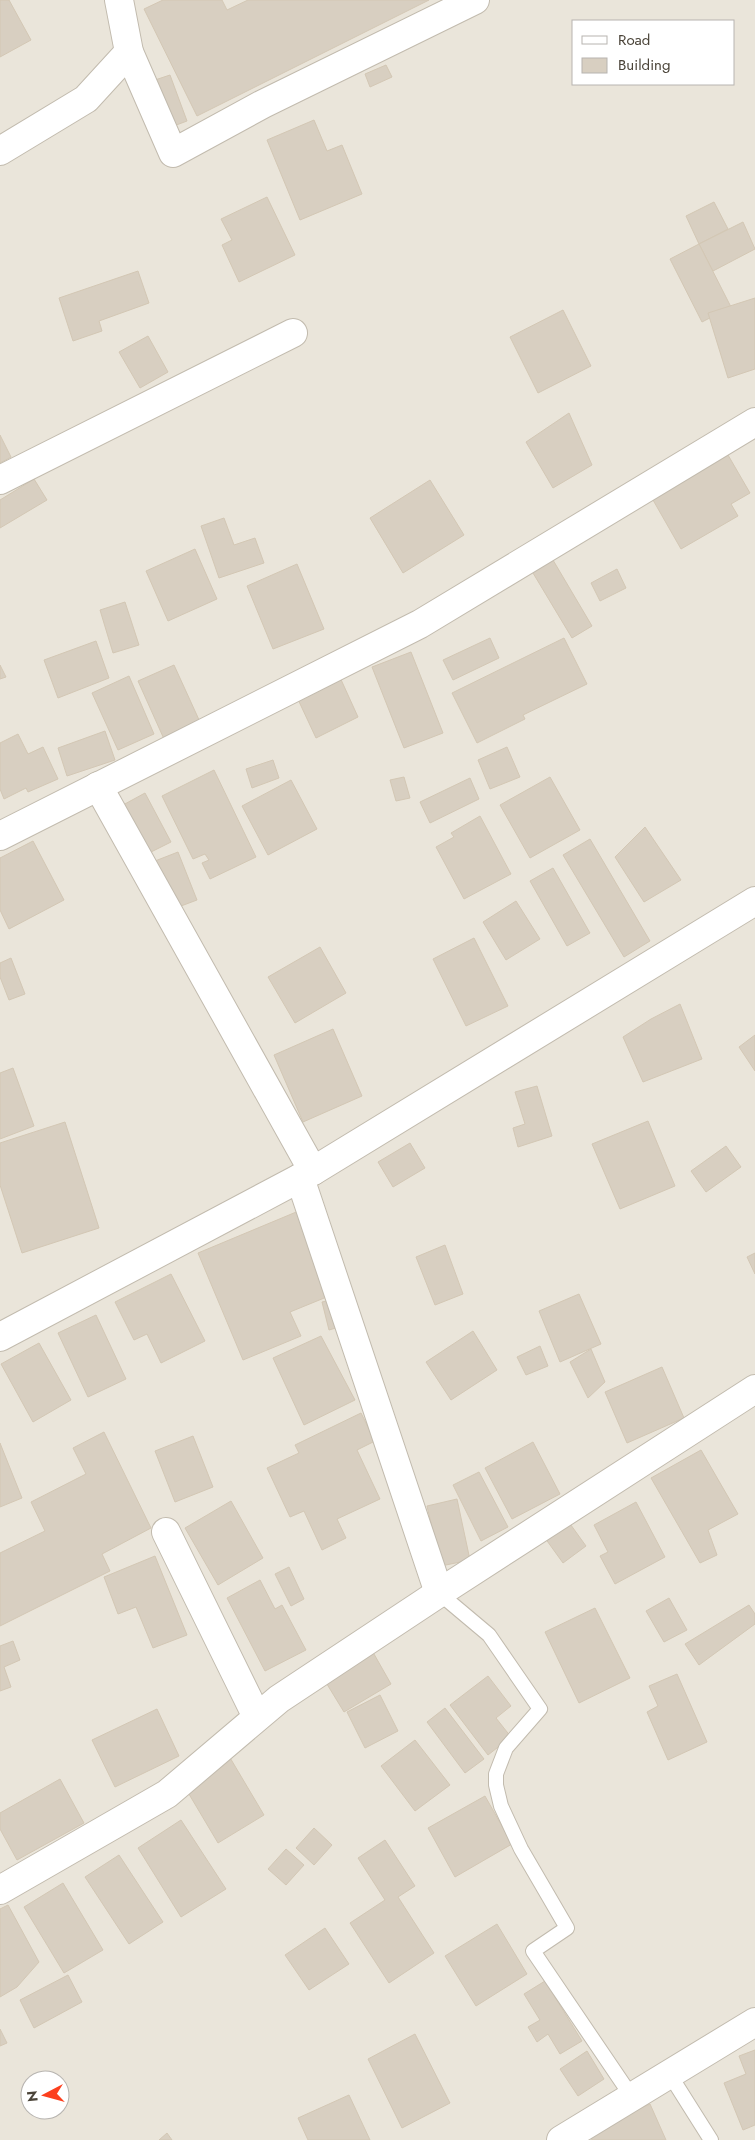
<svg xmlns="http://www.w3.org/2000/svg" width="755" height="2140" viewBox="0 0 755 2140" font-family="Jost,sans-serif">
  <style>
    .residential { fill: #eae5da; fill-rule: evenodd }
    .building { fill: #d8cfc1; stroke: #d3c7b4 }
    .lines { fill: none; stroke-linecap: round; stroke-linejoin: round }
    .service-casing { stroke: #c2bbae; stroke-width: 16 }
    .minor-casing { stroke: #c2bbae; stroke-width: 30 }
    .service { stroke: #fff; stroke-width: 14 }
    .minor { stroke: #fff; stroke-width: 28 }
  </style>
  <rect width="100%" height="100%" fill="#f6f3ec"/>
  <!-- residential -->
  <path class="residential" d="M0,0H755V2140H0ZM574,21H734V84H574ZM30,2080H60V2110H30Z"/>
  <!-- building -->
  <g class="building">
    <polygon points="0,0 9,0 31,40 0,57"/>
    <polygon points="163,0 222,0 227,10 248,0 429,0 197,116 144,9"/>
    <polygon points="386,65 392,77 370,87 365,74"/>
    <polygon points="170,75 187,121 171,127 155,80"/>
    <polygon points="314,120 327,151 342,145 362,194 300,220 267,140"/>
    <polygon points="267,197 295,255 239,282 222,245 232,240 221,219"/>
    <polygon points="714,202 728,229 699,244 686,216"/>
    <polygon points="743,222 755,249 713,271 699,244"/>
    <polygon points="699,244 731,307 702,322 670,259"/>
    <polygon points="138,271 149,303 99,321 102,331 73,341 59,298"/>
    <polygon points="755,298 755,369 728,378 708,313"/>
    <polygon points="563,310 591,366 538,393 510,337"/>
    <polygon points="148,336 168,372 140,388 119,352"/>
    <polygon points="569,413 592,465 553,488 526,442"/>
    <polygon points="0,435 11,457 0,463"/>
    <polygon points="728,455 750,493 731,504 738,516 681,549 653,500"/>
    <polygon points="34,479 47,500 0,528 0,500"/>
    <polygon points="430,480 464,535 403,573 370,518"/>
    <polygon points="224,518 234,545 255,538 264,563 219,578 201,526"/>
    <polygon points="195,549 217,599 168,621 146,571"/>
    <polygon points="550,555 592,626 572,638 530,568"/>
    <polygon points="297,564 324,629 273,649 247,586"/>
    <polygon points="617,569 626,588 600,601 591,583"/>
    <polygon points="125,602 139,645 113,653 100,610"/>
    <polygon points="490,638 499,658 453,680 443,660"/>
    <polygon points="564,638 587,684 523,715 525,719 477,743 452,693"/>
    <polygon points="96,641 109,678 58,698 44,660"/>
    <polygon points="411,652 443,733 404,748 372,667"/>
    <polygon points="0,665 6,677 0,679"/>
    <polygon points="174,665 200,722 164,739 138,681"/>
    <polygon points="338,673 358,717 316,738 295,693"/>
    <polygon points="129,676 154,734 118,750 92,693"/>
    <polygon points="105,731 115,760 67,776 58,748"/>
    <polygon points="18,734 28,754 43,747 58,779 28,792 26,788 4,799 0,789 0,743"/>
    <polygon points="507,747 520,777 490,789 478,760"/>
    <polygon points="273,760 279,778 252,788 246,769"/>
    <polygon points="214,770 256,857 210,879 202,863 209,860 205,854 193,859 162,796"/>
    <polygon points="404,777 410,798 396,801 390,780"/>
    <polygon points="550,777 580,830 530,858 500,805"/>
    <polygon points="470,778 479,799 430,823 420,802"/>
    <polygon points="291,780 317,829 268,855 242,806"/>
    <polygon points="145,793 171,842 149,853 123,805"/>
    <polygon points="480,816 511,874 464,899 436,847 454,837 451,833"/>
    <polygon points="645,827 681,880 644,902 615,857"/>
    <polygon points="590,839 650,941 624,957 563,855"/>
    <polygon points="33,841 64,900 9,929 0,910 0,858"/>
    <polygon points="178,852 197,900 173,909 155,861"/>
    <polygon points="553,868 590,933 567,946 530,881"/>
    <polygon points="516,901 540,939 506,960 483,922"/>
    <polygon points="474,938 508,1006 466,1026 433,959"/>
    <polygon points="320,947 346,993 295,1023 268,977"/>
    <polygon points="11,958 25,994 9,1000 0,977 0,963"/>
    <polygon points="680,1004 702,1059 643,1082 623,1037 651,1019"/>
    <polygon points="333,1029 362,1096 303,1122 274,1055"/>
    <polygon points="755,1035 755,1071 739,1047"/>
    <polygon points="13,1068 34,1126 0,1139 0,1073"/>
    <polygon points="537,1086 552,1136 518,1147 513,1128 525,1124 515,1092"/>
    <polygon points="648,1121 675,1186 620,1209 592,1144"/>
    <polygon points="65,1122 99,1228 22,1253 0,1185 0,1143"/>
    <polygon points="410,1143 425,1168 393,1187 378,1162"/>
    <polygon points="726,1146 741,1167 706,1192 691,1171"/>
    <polygon points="301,1210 334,1294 290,1312 301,1336 243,1360 198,1253"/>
    <polygon points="445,1245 463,1294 435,1305 416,1257"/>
    <polygon points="755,1253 755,1274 747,1257"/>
    <polygon points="171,1274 205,1341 161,1363 147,1334 134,1340 115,1302"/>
    <polygon points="579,1294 601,1344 560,1362 539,1311"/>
    <polygon points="339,1298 346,1325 329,1330 322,1302"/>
    <polygon points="96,1315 126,1379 88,1397 58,1333"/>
    <polygon points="473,1331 497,1370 451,1400 426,1362"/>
    <polygon points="321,1336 355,1400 304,1425 273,1358"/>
    <polygon points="39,1343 71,1400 33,1422 1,1364"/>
    <polygon points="540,1346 548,1366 526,1375 517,1357"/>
    <polygon points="591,1349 605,1382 588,1398 570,1362"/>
    <polygon points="662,1367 684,1418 627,1443 605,1392"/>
    <polygon points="361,1413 375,1441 357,1450 380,1499 337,1519 346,1538 322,1550 304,1511 290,1517 267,1468 299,1453 295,1445"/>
    <polygon points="104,1432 151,1528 102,1554 110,1571 0,1626 0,1553 45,1531 31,1502 86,1474 73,1448"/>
    <polygon points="193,1436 213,1487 175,1502 155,1451"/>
    <polygon points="533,1442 560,1494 512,1519 485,1468"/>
    <polygon points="0,1443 22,1498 0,1507"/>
    <polygon points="701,1450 738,1514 708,1530 717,1555 700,1563 651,1478"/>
    <polygon points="479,1472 508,1527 481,1541 453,1485"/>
    <polygon points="457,1499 470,1560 441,1566 427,1506"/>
    <polygon points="231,1501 263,1558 218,1585 185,1528"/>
    <polygon points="636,1502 665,1557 615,1584 600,1556 608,1552 594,1525"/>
    <polygon points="568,1521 586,1546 563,1563 545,1538"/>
    <polygon points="155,1556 187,1635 153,1648 136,1607 118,1614 104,1577"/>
    <polygon points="289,1567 304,1599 291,1606 275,1574"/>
    <polygon points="260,1580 275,1609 282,1605 306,1650 265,1671 227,1598"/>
    <polygon points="669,1598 687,1630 664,1642 646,1611"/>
    <polygon points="749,1605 755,1614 755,1624 699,1665 685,1644"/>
    <polygon points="595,1608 630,1678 579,1703 545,1632"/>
    <polygon points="13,1641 20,1660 4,1667 11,1687 0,1691 0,1646"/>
    <polygon points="370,1647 391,1684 344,1712 322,1676"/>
    <polygon points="677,1674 707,1742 668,1760 647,1712 658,1706 649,1686"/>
    <polygon points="488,1676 511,1706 496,1718 511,1737 488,1755 450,1705"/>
    <polygon points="380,1695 398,1731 365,1748 347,1712"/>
    <polygon points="445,1708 484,1759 465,1773 427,1722"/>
    <polygon points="157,1709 179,1756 115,1787 92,1740"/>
    <polygon points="415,1740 450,1785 415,1811 381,1766"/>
    <polygon points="229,1756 264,1815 218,1843 183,1784"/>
    <polygon points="60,1779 84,1823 17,1860 0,1829 0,1813"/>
    <polygon points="485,1796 512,1844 455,1877 428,1828"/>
    <polygon points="181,1820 226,1889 181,1917 138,1848"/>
    <polygon points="314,1828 332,1845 314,1865 296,1848"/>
    <polygon points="385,1840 415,1886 398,1897 434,1953 389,1983 350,1923 385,1900 358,1858"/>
    <polygon points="286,1849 304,1865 286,1885 268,1869"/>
    <polygon points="119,1855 163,1922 129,1944 85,1877"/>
    <polygon points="63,1883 103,1950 64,1973 24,1907"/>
    <polygon points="8,1905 39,1962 17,1987 0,1997 0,1909"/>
    <polygon points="497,1924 527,1974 476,2006 445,1956"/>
    <polygon points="325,1928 349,1964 309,1990 285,1955"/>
    <polygon points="68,1975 82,2002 34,2028 20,2000"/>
    <polygon points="545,1981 582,2041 560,2054 548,2034 537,2042 528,2027 540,2020 524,1994"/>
    <polygon points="0,2029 7,2043 0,2046"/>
    <polygon points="415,2034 450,2103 402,2128 368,2059"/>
    <polygon points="755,2050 755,2125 743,2130 724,2083 746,2074 739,2056"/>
    <polygon points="587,2051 604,2079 578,2096 560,2069"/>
    <polygon points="349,2095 370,2140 308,2140 298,2118"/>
    <polygon points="650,2104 666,2140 592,2140 588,2132"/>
    <polygon points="167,2133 172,2140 159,2140"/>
  </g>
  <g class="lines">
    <defs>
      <g id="service">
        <polyline points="439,1593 489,1635 540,1709 506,1748 496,1774 496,1785 501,1806 521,1849 567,1928 533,1951 632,2097"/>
        <polyline points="670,2075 711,2140"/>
      </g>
      <g id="minor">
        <polyline points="119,0 129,52 173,153 263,104 475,0"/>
        <polyline points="0,151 86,99 129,52"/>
        <polyline points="0,480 293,333"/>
        <polyline points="98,786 313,1171"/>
        <polyline points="0,836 420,624 755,422"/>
        <polyline points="300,1178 439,1593"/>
        <polyline points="0,1337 313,1171 755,901"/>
        <polyline points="166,1532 257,1717"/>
        <polyline points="0,1890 167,1794 279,1699 439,1593 755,1389"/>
        <polyline points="561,2140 755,2022"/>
      </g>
    </defs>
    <!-- service casing -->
    <use href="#service" class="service-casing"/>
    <!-- minor casing -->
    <use href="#minor" class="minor-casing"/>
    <!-- service -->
    <use href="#service" class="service"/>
    <!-- minor -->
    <use href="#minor" class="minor"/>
  </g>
  <!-- legend -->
  <rect x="572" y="20" width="162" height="65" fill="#ffffff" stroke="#b7b4b0"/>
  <rect x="582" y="36" width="25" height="8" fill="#ffffff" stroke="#b7b4b0"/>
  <text x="618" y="45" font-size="15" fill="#4b4439">Road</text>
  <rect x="582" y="58" width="25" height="15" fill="#d8cfc1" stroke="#b7b4b0"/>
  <text x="618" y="70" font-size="15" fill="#4b4439">Building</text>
  <!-- north arrow -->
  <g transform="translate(45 2095) rotate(264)"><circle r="24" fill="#ffffff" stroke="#b7b4b0"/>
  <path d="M0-4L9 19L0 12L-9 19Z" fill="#fc3f1d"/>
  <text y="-8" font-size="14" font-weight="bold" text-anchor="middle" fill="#4b4439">N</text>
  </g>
</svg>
